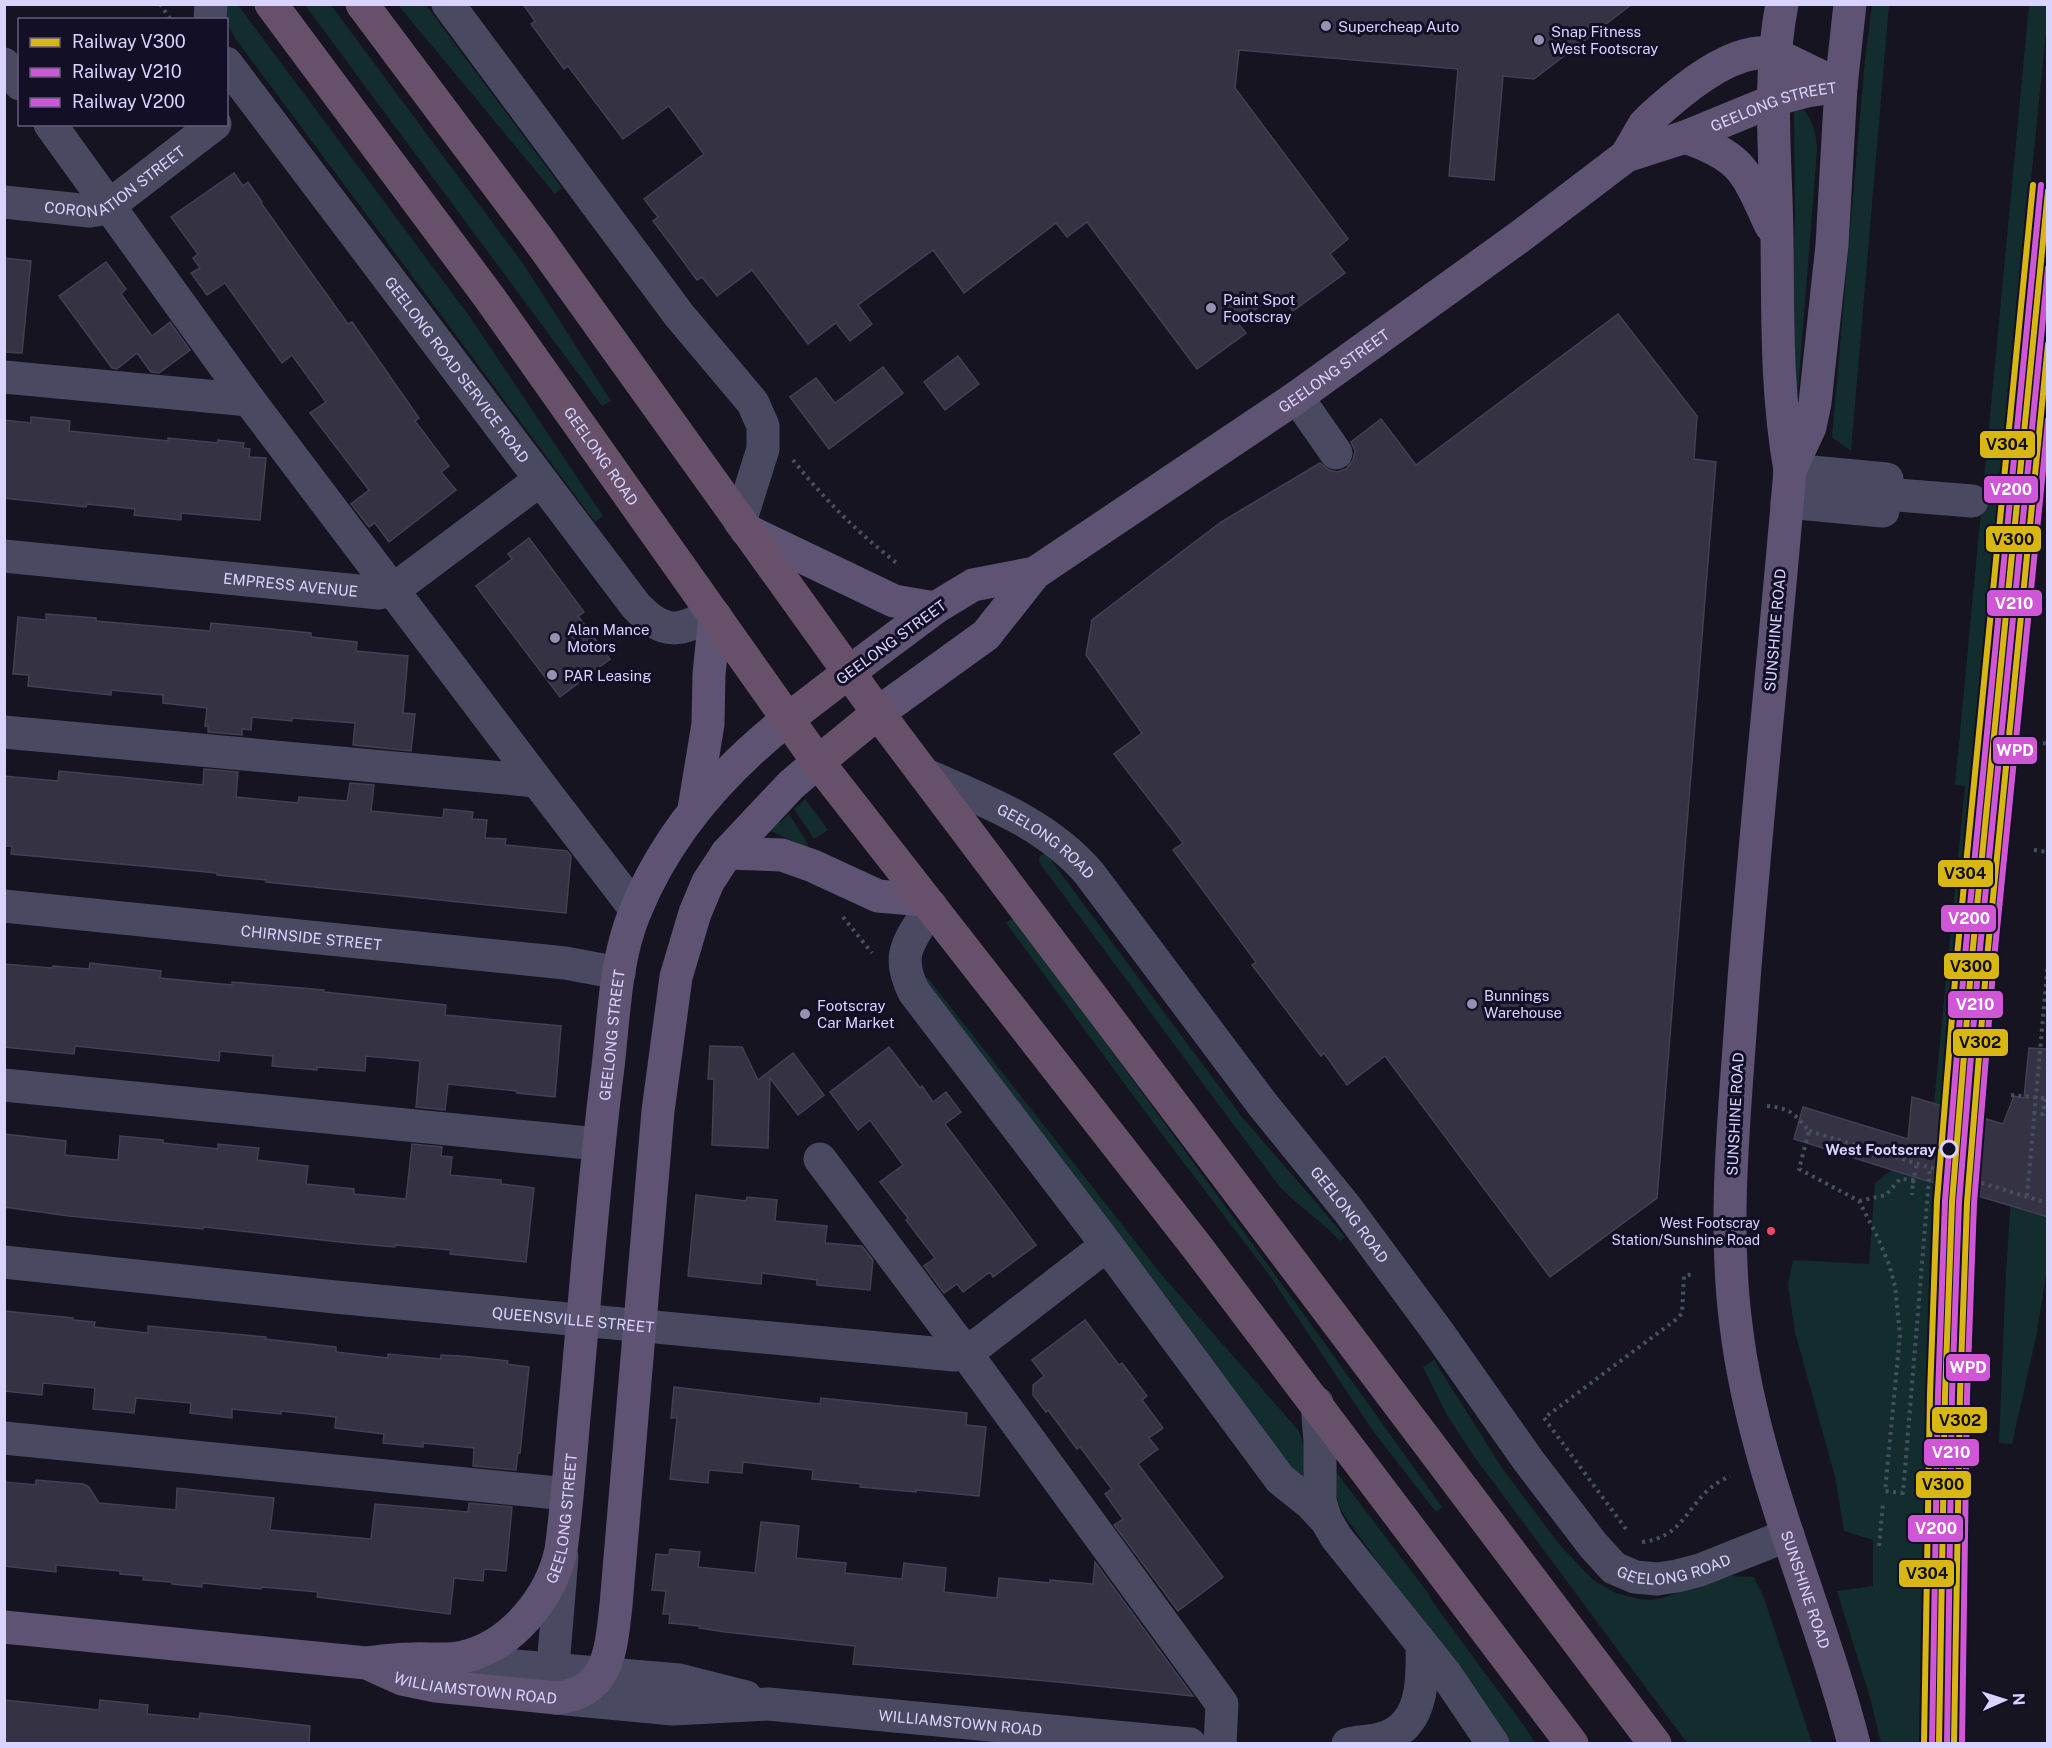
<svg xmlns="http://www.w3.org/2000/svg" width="2052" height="1748" viewBox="0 0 2052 1748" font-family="'Public Sans',sans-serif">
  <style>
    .green { fill: #132c2d }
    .building { fill: #343243; stroke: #433f54; stroke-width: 1.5 }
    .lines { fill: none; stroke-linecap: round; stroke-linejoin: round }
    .path { stroke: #44505f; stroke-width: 4; stroke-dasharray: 3 4.5; stroke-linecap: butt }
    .minor { stroke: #4a4962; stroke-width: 33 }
    .major { stroke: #5e5373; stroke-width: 33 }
    .highway { stroke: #67516a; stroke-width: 33 }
    .rail-1-casing { stroke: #130f26; stroke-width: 10 }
    .rail-2-casing { stroke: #130f26; stroke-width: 10 }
    .rail-3-casing { stroke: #130f26; stroke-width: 10 }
    .rail-4-casing { stroke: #130f26; stroke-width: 10 }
    .rail-5-casing { stroke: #130f26; stroke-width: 10 }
    .rail-6-casing { stroke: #130f26; stroke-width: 10 }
    .rail-1 { stroke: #d8b715; stroke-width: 6 }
    .rail-2 { stroke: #cf57d5; stroke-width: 6 }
    .rail-3 { stroke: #cf57d5; stroke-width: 6 }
    .rail-4 { stroke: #d8b715; stroke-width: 6 }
    .rail-5 { stroke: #d8b715; stroke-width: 6 }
    .rail-6 { stroke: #cf57d5; stroke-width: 6 }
    .poi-dot { fill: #9591b1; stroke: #130f26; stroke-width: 2 }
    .stop-dot { fill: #130f26; stroke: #d9d4ff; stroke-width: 3 }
    .bus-dot { fill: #f34667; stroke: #130f26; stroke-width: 2 }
    .labels { text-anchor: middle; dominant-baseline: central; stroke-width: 6; stroke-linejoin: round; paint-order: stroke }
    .bus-label { font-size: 14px; fill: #d9d4ff; stroke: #130f26; text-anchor: end }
    .poi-label { font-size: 15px; fill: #d9d4ff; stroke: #130f26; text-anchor: start }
    .street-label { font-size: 15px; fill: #d9d4ff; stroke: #130f26 }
    .stop-label { font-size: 15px; font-weight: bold; fill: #d9d4ff; stroke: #130f26; text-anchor: end }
    .line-badge { stroke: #130f26; stroke-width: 2 }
    .badge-label { font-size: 16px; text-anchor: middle; font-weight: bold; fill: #fff }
    .pale-badge-label { font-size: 16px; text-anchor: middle; font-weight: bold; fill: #111 }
  </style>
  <rect width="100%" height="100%" fill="#161421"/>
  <!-- green -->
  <g class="green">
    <polygon points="224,5 238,5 470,317 603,516 595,522 235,38 228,25"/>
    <polygon points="305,5 331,5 524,265 611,401 602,406"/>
    <polygon points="398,5 426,5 562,188 555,194"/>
    <polygon points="1872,5 1889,5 1851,451 1832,437 1865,59"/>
    <polygon points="2029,5 2047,5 2047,22 2027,221 1947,1107 1934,1103 1965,786 1955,785"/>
    <path d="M1802,108C1813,119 1817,136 1817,151L1797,404L1793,307L1795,210L1794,114V111Z"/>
    <polygon points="805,799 828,830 814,839 794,809"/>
    <polygon points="789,814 808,844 807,847 770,831"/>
    <path d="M1043,854L1047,855L1242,1117C1276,1157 1312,1196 1345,1237L1340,1241C1321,1221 1298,1206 1279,1186L1039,862L1040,856Z"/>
    <path d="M1013,918C1158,1113 1301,1309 1442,1507L1436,1512L1373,1431L1270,1276L1155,1125L1006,923Z"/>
    <path d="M927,977L1161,1274L1299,1431C1305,1446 1306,1463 1302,1480L1256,1423L923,982Z"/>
    <polygon points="2047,1102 2047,1270 2036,1337 2012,1444 1999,1443 2006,1272 2016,1124"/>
    <polygon points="1892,1170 1943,1185 1933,1315 1928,1743 1881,1743 1870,1698 1837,1591 1873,1586 1873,1540 1844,1531 1835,1477 1795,1332 1788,1284 1793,1260 1869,1264 1875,1183"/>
    <polygon points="1434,1360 1502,1468 1559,1544 1593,1580 1616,1593 1639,1599 1651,1600 1662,1598 1730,1576 1754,1577 1764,1598 1812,1743 1687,1743 1473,1455 1447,1415 1423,1367"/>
    <path d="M1335,1473H1337L1428,1593L1432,1601L1527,1730L1535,1743H1508L1344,1515C1336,1501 1335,1490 1335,1473Z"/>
  </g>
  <!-- building -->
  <g class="building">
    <polygon points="523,4 1632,4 1534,79 1503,76 1494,180 1449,176 1458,69 1239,50 1235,88 1348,239 1330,254 1345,273 1293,311 1278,292 1238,323 1246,333 1197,369 1087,222 1067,237 1056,223 964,293 933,250 858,305 872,324 850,341 836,323 808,344 752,270 717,296 702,277 697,280 672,246 653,221 658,217 644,199 704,154 669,106 623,139 568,66 564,69 531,24 535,21"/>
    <polygon points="234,173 243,186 248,182 262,202 261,203 348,324 352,322 419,418 415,421 449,466 441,472 456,490 389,542 375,523 369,527 351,504 369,490 310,413 326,402 292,355 282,363 225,283 207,295 191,273 200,268 193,258 198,254 171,217"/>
    <polygon points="4,258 31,261 22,353 4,352"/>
    <polygon points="106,262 126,289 121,294 152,336 170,322 190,350 159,373 151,372 137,353 117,369 112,368 59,296"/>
    <polygon points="1618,314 1697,416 1694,459 1716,462 1657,1198 1550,1277 1385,1056 1347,1085 1324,1053 1321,1056 1252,965 1256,962 1173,850 1183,843 1114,754 1142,733 1086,655 1092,620 1221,522 1320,463 1329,470 1337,472 1346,469 1353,460 1355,451 1351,442 1381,419 1416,465"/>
    <polygon points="958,356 979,384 945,410 924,382"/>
    <polygon points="883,367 903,393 829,449 790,397 816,378 835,403"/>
    <polygon points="31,417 70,421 69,431 168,441 168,438 218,443 218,440 244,443 243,448 250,449 249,457 266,458 260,520 181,513 181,520 134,515 135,509 87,504 86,507 4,498 4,420 31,423"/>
    <polygon points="529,538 584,612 578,616 610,659 560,697 476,586 512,559 508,554"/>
    <polygon points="46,614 96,618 96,621 210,631 211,623 311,633 311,637 357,642 356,651 408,656 403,713 415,714 411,751 353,745 355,723 292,718 292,721 252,717 251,730 242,729 242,735 208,732 208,726 205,726 207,708 163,703 163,695 111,690 111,695 28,686 29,675 13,674 18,617 46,620"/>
    <polygon points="204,769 238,772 236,797 298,803 299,797 347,801 350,783 374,785 371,811 443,818 444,809 473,812 472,819 487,820 485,838 506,839 505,845 567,851 571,856 566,913 266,882 266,880 217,875 217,873 142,866 11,854 12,846 4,846 4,776 58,781 59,771 203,785"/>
    <polygon points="90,963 161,971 160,978 232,985 232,982 324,990 324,992 446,1005 445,1015 561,1026 555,1097 517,1093 517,1091 448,1084 445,1110 416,1107 420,1061 366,1056 365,1071 317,1067 317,1070 272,1066 273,1056 220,1051 219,1061 75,1046 74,1054 4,1047 4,964 52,968 53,966 89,969"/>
    <polygon points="710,1046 742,1047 758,1080 793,1053 824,1095 798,1115 770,1078 768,1148 712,1145 714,1079 708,1079"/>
    <polygon points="889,1047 920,1088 922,1086 933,1102 946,1092 961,1112 945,1124 1036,1245 993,1277 990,1272 963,1292 957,1284 944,1293 924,1266 935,1258 906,1220 908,1218 880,1182 903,1165 870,1120 858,1130 830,1092"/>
    <polygon points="2029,1048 2048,1049 2048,1217 1921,1179 1794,1139 1803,1107 1908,1139 1912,1097 2003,1124 2014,1096 2024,1098"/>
    <polygon points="4,1134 66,1141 65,1155 118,1160 120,1136 163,1140 163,1143 218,1149 218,1144 259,1148 257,1160 308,1166 306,1184 354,1189 354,1194 406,1199 412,1144 442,1147 441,1156 452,1157 450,1175 501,1180 501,1184 534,1188 526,1262 450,1254 451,1250 395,1245 395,1247 349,1243 204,1227 203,1229 69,1216 4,1207"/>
    <polygon points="696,1195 746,1201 747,1197 777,1200 775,1221 827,1226 825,1243 862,1246 873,1260 870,1290 817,1285 817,1280 762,1273 761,1284 688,1276"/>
    <polygon points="4,1311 73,1318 73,1320 95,1322 94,1327 148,1333 148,1326 266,1337 265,1339 336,1347 336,1352 388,1358 388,1354 441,1359 441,1355 461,1356 508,1361 507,1364 529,1367 520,1453 518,1453 516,1470 473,1466 474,1448 423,1443 423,1447 383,1443 384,1434 335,1428 336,1417 281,1411 281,1414 232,1409 232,1418 190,1413 191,1403 136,1398 134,1413 93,1409 95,1388 43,1383 42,1395 4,1391"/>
    <polygon points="1085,1320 1119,1365 1122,1363 1147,1396 1142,1400 1163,1428 1149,1438 1158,1449 1138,1464 1223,1577 1178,1611 1114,1525 1123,1519 1105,1494 1112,1489 1080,1447 1077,1449 1048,1410 1046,1412 1033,1395 1033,1385 1044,1376 1032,1360"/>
    <polygon points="674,1387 820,1404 821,1398 967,1413 966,1425 986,1427 979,1496 916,1490 916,1492 860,1487 861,1484 812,1479 813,1470 743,1462 742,1473 709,1470 708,1483 670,1479 677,1418 671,1418"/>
    <polygon points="36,1480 83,1484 89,1487 99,1503 176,1510 177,1488 274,1498 270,1530 371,1539 375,1504 468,1512 469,1503 512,1507 506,1571 484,1569 483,1581 454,1578 450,1614 317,1597 318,1592 262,1587 261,1589 202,1583 202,1587 172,1584 172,1582 143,1580 144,1576 120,1574 120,1571 56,1565 56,1572 4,1566 4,1482 36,1485"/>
    <polygon points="761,1522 799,1526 796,1558 846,1563 845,1573 902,1579 904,1563 946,1568 944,1592 997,1598 999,1578 1050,1583 1050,1580 1093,1584 1095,1562 1193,1696 1058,1682 853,1664 855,1646 725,1632 699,1628 700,1626 669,1623 670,1614 663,1614 666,1591 652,1590 656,1554 669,1555 670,1549 700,1552 698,1567 755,1573"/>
    <polygon points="4,1700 99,1710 100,1700 148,1705 147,1714 199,1719 200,1713 310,1726 309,1743 4,1743"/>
  </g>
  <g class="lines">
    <!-- path -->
    <g class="path">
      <polyline points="160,4 171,20"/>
      <path d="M793,460C823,498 859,534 898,564"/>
      <polyline points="2043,743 2048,744"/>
      <polyline points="2034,850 2048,852"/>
      <polyline points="843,917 872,953"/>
      <polyline points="2011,1095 2045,1098"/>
      <path d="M1767,1106C1790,1108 1795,1114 1809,1131L1799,1169L1859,1201L1877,1236L1889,1264L1895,1286L1900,1335L1885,1491L1903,1493L1930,1167"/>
      <polyline points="2033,1113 2043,1114 2045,1098 2048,1098"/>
      <polyline points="1809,1131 2048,1203"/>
      <polyline points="1913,1183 1917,1163"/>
      <polyline points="2027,1196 2048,962"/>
      <polyline points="1859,1201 1886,1195 1900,1179 1913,1180 1912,1195"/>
      <polyline points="1626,1529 1544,1418 1678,1318 1682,1313 1684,1276 1692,1274"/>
      <path d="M1642,1542C1678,1538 1684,1514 1706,1492C1713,1485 1722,1480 1730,1476"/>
      <polyline points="1879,1546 1883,1503"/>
    </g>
    <!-- minor -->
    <g class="minor">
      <polyline points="448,4 679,315 753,403 763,426 763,449 740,522"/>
      <polyline points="210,20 211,4"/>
      <path id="s1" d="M226,63L636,606C664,635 679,633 712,613"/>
      <polyline points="4,64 20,84"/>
      <polyline points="50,124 249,400"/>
      <path id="s2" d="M4,202L90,211L102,209L110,205L215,124"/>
      <polyline points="4,377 249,400 537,781 4,732"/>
      <polyline points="1297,397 1336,453"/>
      <polyline points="1885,494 1972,501"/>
      <polyline points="1787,502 1883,511 1887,479 1790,470"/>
      <path id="s3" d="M4,556L379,593L392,589L401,584L540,480"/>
      <path id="s4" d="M924,774C983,800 1046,823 1089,873L1263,1105L1348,1210L1438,1332L1528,1460L1593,1545L1614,1568L1635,1577L1657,1579L1677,1576L1700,1570L1788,1535"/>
      <polyline points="537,781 636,910"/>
      <path id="s5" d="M4,906L565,963L619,973"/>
      <path d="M931,906C911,941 894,952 914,992L1107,1245L1280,1479L1310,1503L1326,1520"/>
      <polyline points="4,1085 598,1144"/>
      <polyline points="820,1159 965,1352 1222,1704 1220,1744"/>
      <path id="s6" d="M4,1262L335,1297L954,1355L965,1352L980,1343L1107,1245"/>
      <polyline points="1317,1403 1320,1442 1320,1501 1326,1520 1336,1537 1445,1673 1493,1744"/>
      <polyline points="4,1438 567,1494"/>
      <polyline points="446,1660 679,1680 746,1697"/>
      <polyline points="551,1691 562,1557"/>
      <path id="s7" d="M556,1698L673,1709L768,1704L1190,1744"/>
      <path d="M1348,1744C1361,1741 1374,1742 1386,1737C1423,1724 1423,1680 1422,1647"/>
    </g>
    <!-- major -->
    <g class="major">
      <path id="s8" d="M1782,4C1767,81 1776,160 1777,237C1778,317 1776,391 1790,470C1775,653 1754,836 1741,1020C1734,1121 1723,1224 1736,1325C1753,1469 1818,1603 1854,1744"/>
      <path d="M1685,137C1744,157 1746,173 1771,226"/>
      <path id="s9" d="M1626,156L1685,137L1780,98L1807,91L1841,86"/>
      <polyline points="1790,470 1810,427 1815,403 1832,245 1841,86 1850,4"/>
      <polyline points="746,530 894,601 935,608"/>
      <polyline points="848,673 935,608 973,585 1035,573"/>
      <path id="s10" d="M878,713L986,635L1035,573L1297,397L1518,238L1626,156L1644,125L1653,116C1682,90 1734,45 1775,54L1841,86"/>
      <polyline points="694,809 708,724 709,674 715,616"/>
      <polyline points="727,853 782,855 813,866 878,896 925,900"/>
      <path id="s11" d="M4,1627L366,1663C382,1661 397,1659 412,1659C429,1658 446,1661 463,1657C512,1646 551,1597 561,1550C568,1499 571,1447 576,1396C586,1287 594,1177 608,1067C614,1016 615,960 635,912C667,833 722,771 788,719"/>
      <path id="s12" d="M373,1666L402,1679L436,1686L556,1698C610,1693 611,1648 616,1605L658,1111L676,977L695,913L708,882L727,853L791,785L818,762"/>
    </g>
    <!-- highway -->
    <g class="highway">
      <path id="s13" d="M271,4L489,297L818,762L1197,1247L1572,1744"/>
      <polyline points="362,4 538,239 878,713 1655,1744"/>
      <polyline points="788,719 848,673"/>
      <polyline points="818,762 878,713"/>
    </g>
    <defs>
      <polyline id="rail-1" points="1939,1744 1945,1394 1952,1202 1972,957 2048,191"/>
      <polyline id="rail-2" points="1947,1744 1952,1394 1959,1202 1979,958 2048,268"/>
      <polyline id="rail-3" points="1932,1744 1938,1394 1945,1201 1965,956 2041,185"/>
      <polyline id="rail-4" points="1954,1744 1960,1394 1967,1203 1987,958 2048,344"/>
      <polyline id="rail-5" points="1924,1744 1930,1394 1937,1201 1957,956 2033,185"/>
      <polyline id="rail-6" points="1962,1744 1967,1395 1974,1203 1994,959 2048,420"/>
    </defs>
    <!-- rail-1 casing -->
    <use href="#rail-1" class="rail-1-casing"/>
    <!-- rail-2 casing -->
    <use href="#rail-2" class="rail-2-casing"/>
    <!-- rail-3 casing -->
    <use href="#rail-3" class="rail-3-casing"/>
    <!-- rail-4 casing -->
    <use href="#rail-4" class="rail-4-casing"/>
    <!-- rail-5 casing -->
    <use href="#rail-5" class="rail-5-casing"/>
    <!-- rail-6 casing -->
    <use href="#rail-6" class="rail-6-casing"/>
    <!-- rail-1 -->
    <use href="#rail-1" class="rail-1"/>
    <!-- rail-2 -->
    <use href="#rail-2" class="rail-2"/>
    <!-- rail-3 -->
    <use href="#rail-3" class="rail-3"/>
    <!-- rail-4 -->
    <use href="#rail-4" class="rail-4"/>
    <!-- rail-5 -->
    <use href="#rail-5" class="rail-5"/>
    <!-- rail-6 -->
    <use href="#rail-6" class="rail-6"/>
  </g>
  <!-- markers -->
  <g class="poi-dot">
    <circle cx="1326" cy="26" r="6"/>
    <circle cx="1539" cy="40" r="6"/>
    <circle cx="1211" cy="308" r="6"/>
    <circle cx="555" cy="638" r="6"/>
    <circle cx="552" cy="675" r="6"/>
    <circle cx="1472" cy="1004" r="6"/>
    <circle cx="805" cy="1014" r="6"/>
  </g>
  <circle class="stop-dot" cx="1949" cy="1149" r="8"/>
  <circle class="bus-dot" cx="1771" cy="1231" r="5"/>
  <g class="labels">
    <!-- bus labels -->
    <g class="bus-label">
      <text x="1760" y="1223">West Footscray<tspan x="1760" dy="17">Station/Sunshine Road</tspan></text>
    </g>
    <!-- poi labels -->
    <g class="poi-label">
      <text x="1338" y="26">Supercheap Auto</text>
      <text x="1551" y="31">Snap Fitness<tspan x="1551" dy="17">West Footscray</tspan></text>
      <text x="1223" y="299">Paint Spot<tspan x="1223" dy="17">Footscray</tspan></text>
      <text x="567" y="629">Alan Mance<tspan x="567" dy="17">Motors</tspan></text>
      <text x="564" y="675">PAR Leasing</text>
      <text x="1484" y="995">Bunnings<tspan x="1484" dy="17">Warehouse</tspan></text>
      <text x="817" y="1005">Footscray<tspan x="817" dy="17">Car Market</tspan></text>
    </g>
    <!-- street labels -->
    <g class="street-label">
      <text stroke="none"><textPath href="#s9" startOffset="156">GEELONG STREET</textPath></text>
      <text stroke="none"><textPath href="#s2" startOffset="120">CORONATION STREET</textPath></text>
      <text stroke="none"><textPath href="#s1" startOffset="384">GEELONG ROAD SERVICE ROAD</textPath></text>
      <text stroke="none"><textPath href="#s10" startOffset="573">GEELONG STREET</textPath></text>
      <text stroke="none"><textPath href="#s13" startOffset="560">GEELONG ROAD</textPath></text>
      <text stroke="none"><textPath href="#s3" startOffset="288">EMPRESS AVENUE</textPath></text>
      <text transform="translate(1775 630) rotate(-85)">SUNSHINE ROAD</text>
      <text transform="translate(891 642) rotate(-36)">GEELONG STREET</text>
      <text stroke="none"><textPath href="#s4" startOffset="140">GEELONG ROAD</textPath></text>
      <text stroke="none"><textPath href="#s5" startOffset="309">CHIRNSIDE STREET</textPath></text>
      <text stroke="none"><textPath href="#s11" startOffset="1131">GEELONG STREET</textPath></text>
      <text transform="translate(1735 1114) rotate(-87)">SUNSHINE ROAD</text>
      <text stroke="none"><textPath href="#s4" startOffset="624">GEELONG ROAD</textPath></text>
      <text stroke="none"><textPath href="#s6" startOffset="572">QUEENSVILLE STREET</textPath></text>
      <text stroke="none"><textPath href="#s11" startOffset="645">GEELONG STREET</textPath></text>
      <text stroke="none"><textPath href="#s4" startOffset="1128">GEELONG ROAD</textPath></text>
      <text stroke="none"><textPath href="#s8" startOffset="1599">SUNSHINE ROAD</textPath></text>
      <text stroke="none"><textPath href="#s12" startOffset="106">WILLIAMSTOWN ROAD</textPath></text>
      <text stroke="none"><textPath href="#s7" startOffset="406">WILLIAMSTOWN ROAD</textPath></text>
    </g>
    <!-- stop labels -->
    <g class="stop-label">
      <text x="1936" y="1149">West Footscray</text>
    </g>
  </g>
  <g class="line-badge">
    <rect x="1979" y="430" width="57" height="29" rx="6" fill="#d8b715"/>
    <rect x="1983" y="475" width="56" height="29" rx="6" fill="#cf57d5"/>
    <rect x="1985" y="525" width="57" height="28" rx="6" fill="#d8b715"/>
    <rect x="1986" y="589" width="57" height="28" rx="6" fill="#cf57d5"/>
    <rect x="1992" y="736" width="46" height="29" rx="6" fill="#cf57d5"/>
    <rect x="1937" y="859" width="57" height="29" rx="6" fill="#d8b715"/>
    <rect x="1940" y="904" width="57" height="29" rx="6" fill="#cf57d5"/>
    <rect x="1943" y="952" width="57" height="28" rx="6" fill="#d8b715"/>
    <rect x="1947" y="990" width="57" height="29" rx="6" fill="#cf57d5"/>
    <rect x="1952" y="1028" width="57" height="29" rx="6" fill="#d8b715"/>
    <rect x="1945" y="1353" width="46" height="29" rx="6" fill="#cf57d5"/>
    <rect x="1931" y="1406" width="57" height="28" rx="6" fill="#d8b715"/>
    <rect x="1923" y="1438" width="57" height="29" rx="6" fill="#cf57d5"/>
    <rect x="1915" y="1470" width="57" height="29" rx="6" fill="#d8b715"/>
    <rect x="1907" y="1514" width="57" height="29" rx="6" fill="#cf57d5"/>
    <rect x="1898" y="1559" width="57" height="29" rx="6" fill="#d8b715"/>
  </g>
  <g class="badge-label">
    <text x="2011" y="495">V200</text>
    <text x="2014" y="609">V210</text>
    <text x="2015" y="756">WPD</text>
    <text x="1969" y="924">V200</text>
    <text x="1975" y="1010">V210</text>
    <text x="1968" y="1373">WPD</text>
    <text x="1951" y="1458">V210</text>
    <text x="1936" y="1534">V200</text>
  </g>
  <g class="pale-badge-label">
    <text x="2007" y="450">V304</text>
    <text x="2013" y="545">V300</text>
    <text x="1965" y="879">V304</text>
    <text x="1971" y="972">V300</text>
    <text x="1980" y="1048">V302</text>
    <text x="1960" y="1426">V302</text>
    <text x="1943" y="1490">V300</text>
    <text x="1927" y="1579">V304</text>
  </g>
  <!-- border -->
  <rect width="2052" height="1748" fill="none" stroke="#d9d4ff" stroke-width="12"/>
  <!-- legend -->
  <rect x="18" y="18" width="210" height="108" fill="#130f26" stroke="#625e7d" stroke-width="1.5"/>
  <rect x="30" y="38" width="30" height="9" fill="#d8b715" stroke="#625e7d" stroke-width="1.5"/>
  <text x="72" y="48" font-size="18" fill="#d9d4ff">Railway V300</text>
  <rect x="30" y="68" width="30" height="9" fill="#cf57d5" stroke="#625e7d" stroke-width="1.5"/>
  <text x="72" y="78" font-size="18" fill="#d9d4ff">Railway V210</text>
  <rect x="30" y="98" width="30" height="9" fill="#cf57d5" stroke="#625e7d" stroke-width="1.5"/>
  <text x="72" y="108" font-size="18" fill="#d9d4ff">Railway V200</text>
  <!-- north arrow -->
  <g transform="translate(2004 1700) rotate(87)" stroke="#130f26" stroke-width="4.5" paint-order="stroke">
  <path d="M0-4.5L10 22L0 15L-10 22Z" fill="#d9d4ff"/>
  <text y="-9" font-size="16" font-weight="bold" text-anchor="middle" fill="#d9d4ff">N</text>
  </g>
</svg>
